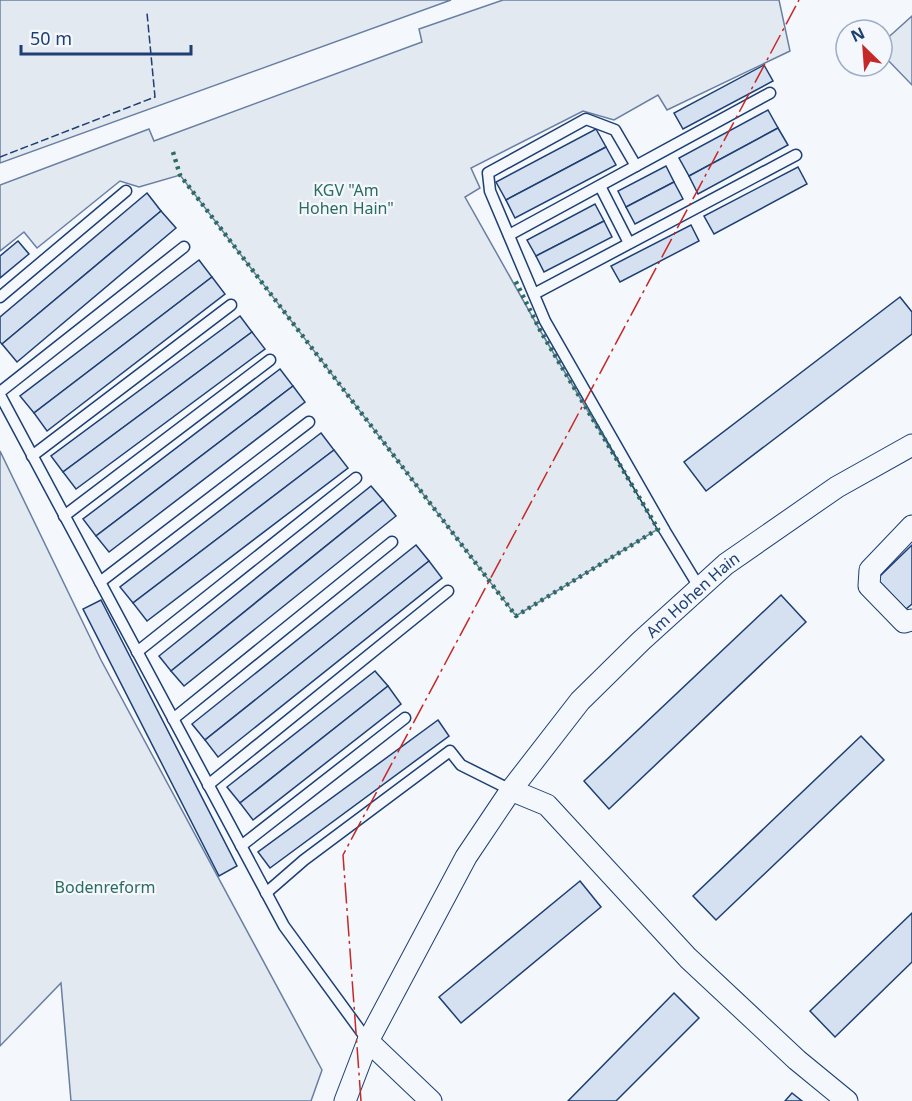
<svg xmlns="http://www.w3.org/2000/svg" width="912" height="1101" viewBox="0 0 912 1101" font-family="'Noto Sans',sans-serif">
  <style>
    .green { fill: #e3e9f0; stroke: #687fa3; stroke-width: 1.5 }
    .building { fill: #d5e0f0; stroke: #1d3f73; stroke-width: 1.5 }
    .lines { fill: none; stroke-linecap: round; stroke-linejoin: round }
    .service-casing { stroke: #1d3f73; stroke-width: 13 }
    .minor-casing { stroke: #1d3f73; stroke-width: 23 }
    .service { stroke: #f4f7fb; stroke-width: 10 }
    .minor { stroke: #f4f7fb; stroke-width: 21 }
    .hedge { stroke: #2c6c60; stroke-width: 4.5; stroke-dasharray: 3 4.5; stroke-linecap: butt }
    .fence { stroke: #1d3f73; stroke-width: 1.5; stroke-dasharray: 8 3; stroke-linecap: butt }
    .power { stroke: #c62828; stroke-width: 1.5; stroke-dasharray: 21 4.5 3 4.5; stroke-linecap: butt }
    .labels { text-anchor: middle; dominant-baseline: central; stroke-width: 4.5; stroke-linejoin: round; paint-order: stroke }
    .park-label { font-size: 16px; fill: #2c6c60; stroke: #f4f7fb }
    .street-label { font-size: 16px; fill: #1d3f73; stroke: #f4f7fb }
  </style>
  <rect width="100%" height="100%" fill="#f4f7fb"/>
  <!-- green -->
  <g class="green">
    <polygon points="0,0 451,0 0,163"/>
    <polygon points="503,0 779,0 790,51 667,110 658,95 614,120 583,111 471,168 480,188 465,197 541,332 658,529 516,616 180,175 139,187 120,181 37,248 24,232 0,251 0,185 149,129 154,141 422,42 419,29"/>
    <polygon points="912,16 912,85 882,54 882,43"/>
    <polygon points="0,451 101,660 322,1070 311,1101 71,1101 61,983 0,1046"/>
  </g>
  <!-- building -->
  <g class="building">
    <polygon points="764,65 773,81 683,129 674,113"/>
    <polygon points="768,110 778,128 689,176 679,158"/>
    <polygon points="778,128 788,145 698,194 689,176"/>
    <polygon points="596,129 606,147 506,200 496,182"/>
    <polygon points="606,147 616,165 515,218 506,200"/>
    <polygon points="666,166 674,182 626,207 618,191"/>
    <polygon points="798,167 807,184 714,234 704,216"/>
    <polygon points="674,182 683,199 635,224 626,207"/>
    <polygon points="147,193 161,211 2,344 0,342 0,317"/>
    <polygon points="595,204 604,221 536,256 527,240"/>
    <polygon points="161,211 176,228 17,362 2,344"/>
    <polygon points="604,221 612,237 544,272 536,256"/>
    <polygon points="691,225 699,241 620,282 611,266"/>
    <polygon points="18,241 29,254 0,278 0,256"/>
    <polygon points="199,260 212,277 34,413 20,396"/>
    <polygon points="212,277 225,294 47,431 34,413"/>
    <polygon points="900,297 912,312 912,334 706,491 684,462"/>
    <polygon points="240,316 252,332 63,472 51,456"/>
    <polygon points="252,332 265,349 76,489 63,472"/>
    <polygon points="280,369 293,386 96,536 83,519"/>
    <polygon points="293,386 305,402 109,552 96,536"/>
    <polygon points="321,433 334,450 133,603 120,587"/>
    <polygon points="334,450 348,468 147,621 133,603"/>
    <polygon points="371,486 383,500 171,671 159,656"/>
    <polygon points="383,500 396,516 184,686 171,671"/>
    <polygon points="416,545 429,561 205,740 192,724"/>
    <polygon points="912,545 912,604 906,609 877,579"/>
    <polygon points="429,561 442,578 218,757 205,740"/>
    <polygon points="781,595 806,622 609,809 584,781"/>
    <polygon points="101,600 237,866 219,876 83,609"/>
    <polygon points="375,671 388,686 240,803 227,787"/>
    <polygon points="388,686 401,704 253,820 240,803"/>
    <polygon points="438,720 449,736 270,868 258,852"/>
    <polygon points="861,736 884,760 716,920 693,896"/>
    <polygon points="580,881 601,907 461,1023 439,997"/>
    <polygon points="912,913 912,962 835,1037 810,1011"/>
    <polygon points="674,993 699,1018 616,1101 568,1101"/>
    <polygon points="792,1093 802,1101 785,1101"/>
  </g>
  <g class="lines">
    <defs>
      <g id="service">
        <polyline points="636,166 615,130 586,119 488,173 490,191 545,321 665,531 699,587"/>
        <polyline points="600,186 629,243"/>
        <polyline points="509,235 770,93"/>
        <polyline points="534,294 796,155"/>
        <polyline points="0,297 126,191"/>
        <polyline points="0,392 184,247"/>
        <polyline points="0,395 284,926 368,1041"/>
        <polyline points="32,456 231,305"/>
        <polyline points="64,516 270,360"/>
        <polyline points="100,582 309,422"/>
        <polyline points="137,652 356,478"/>
        <polyline points="173,719 392,542"/>
        <polyline points="208,785 448,591"/>
        <polyline points="241,846 405,718"/>
        <polyline points="266,893 304,860 450,751 461,765 511,790"/>
      </g>
      <g id="minor">
        <polyline points="912,526 870,570 869,586 904,622 912,620"/>
        <polyline points="511,790 547,805 688,958 797,1060 847,1101"/>
        <polyline points="368,1041 431,1101"/>
        <path id="s1" d="M345,1101L368,1041L466,857L511,790L580,701L641,641L726,564L837,487L912,445"/>
      </g>
    </defs>
    <!-- service casing -->
    <use href="#service" class="service-casing"/>
    <!-- minor casing -->
    <use href="#minor" class="minor-casing"/>
    <!-- service -->
    <use href="#service" class="service"/>
    <!-- minor -->
    <use href="#minor" class="minor"/>
    <!-- hedge -->
    <polyline class="hedge" points="173,152 180,175 516,616 658,529 541,332 515,280"/>
    <!-- fence -->
    <polyline class="fence" points="0,157 155,97 147,13"/>
    <!-- power -->
    <polyline class="power" points="361,1101 343,855 799,0"/>
  </g>
  <g class="labels">
    <!-- park labels -->
    <g class="park-label">
      <text x="346" y="190">KGV "Am<tspan x="346" dy="18">Hohen Hain"</tspan></text>
      <text x="105" y="887">Bodenreform</text>
    </g>
    <!-- street labels -->
    <g class="street-label">
      <text stroke="none"><textPath href="#s1" startOffset="621">Am Hohen Hain</textPath></text>
    </g>
  </g>
  <!-- north arrow -->
  <g transform="translate(864 48) rotate(335)"><circle r="28" fill="#f4f7fb" stroke="#9eadc5" stroke-width="1.5"/>
  <path d="M0-4.5L10 22L0 15L-10 22Z" fill="#c62828"/>
  <text y="-9" font-size="16" font-weight="bold" text-anchor="middle" fill="#1d3f73">N</text>
  </g>
  <!-- scale -->
  <path d="M21 45v9h170v-9" fill="none" stroke="#1d3f73" stroke-width="3"/>
  <text x="30" y="45" font-size="18" fill="#1d3f73" stroke="#f4f7fb" stroke-width="4.5" paint-order="stroke">50 m</text>
</svg>
